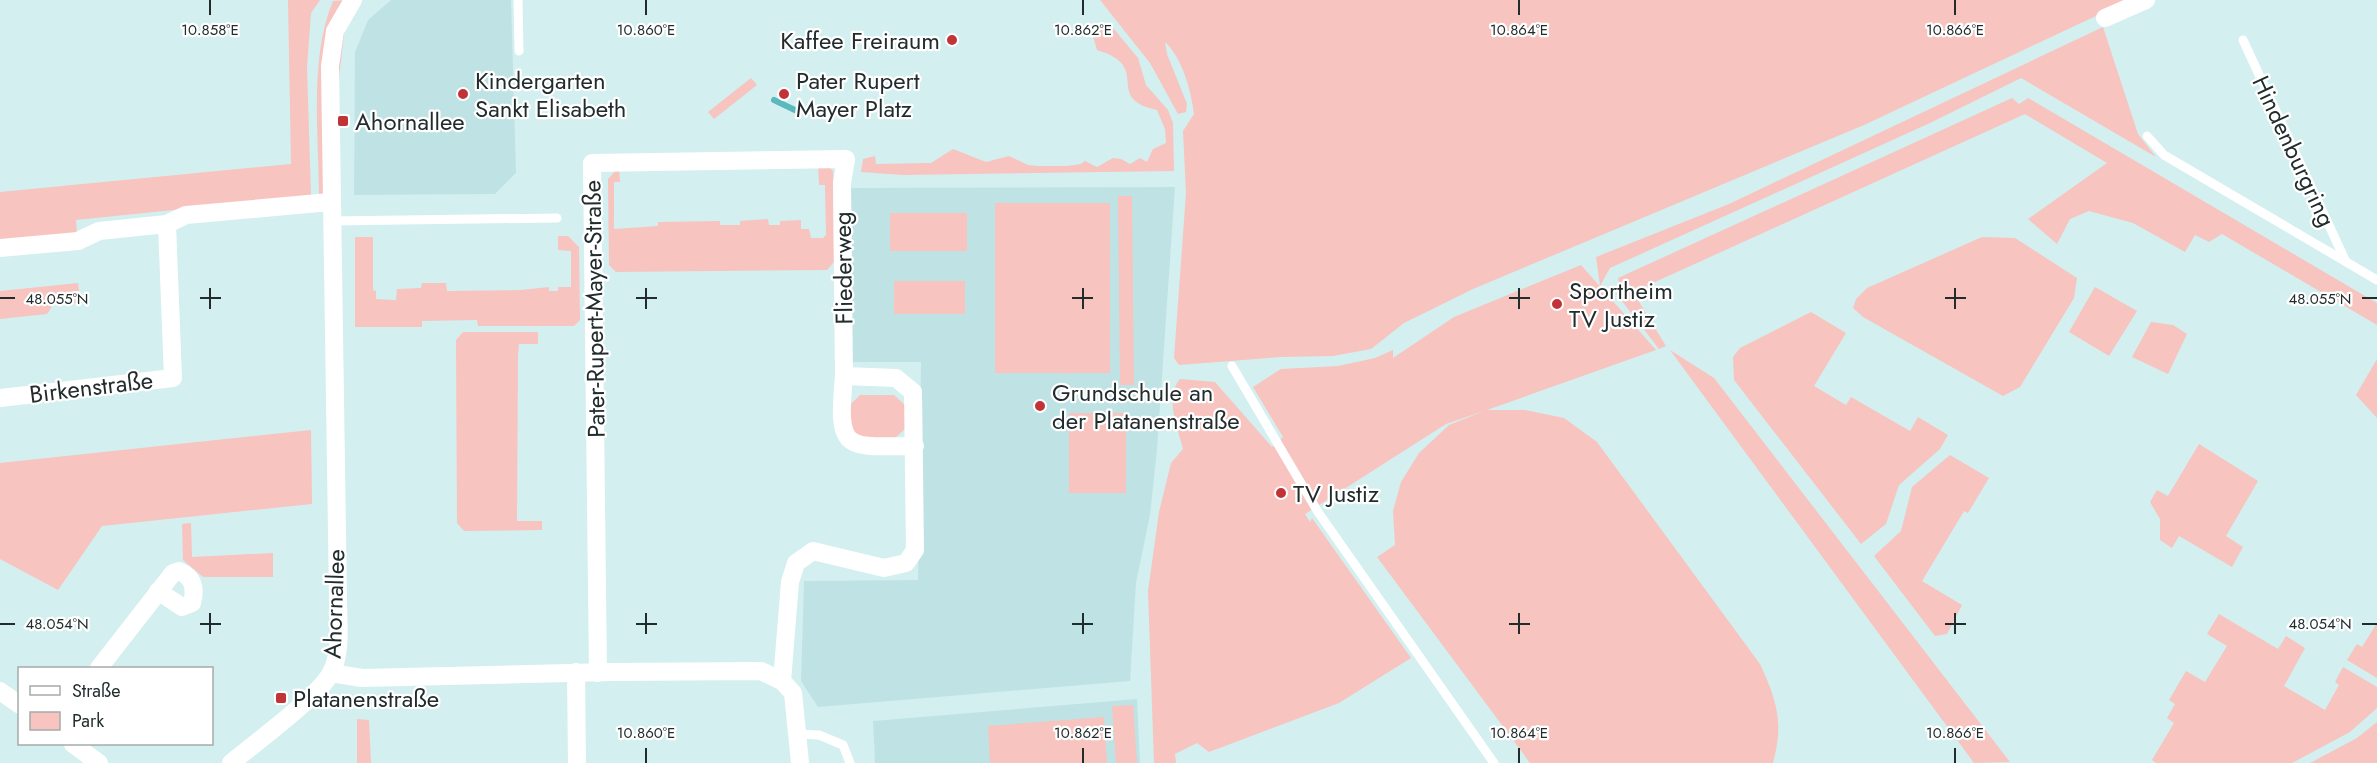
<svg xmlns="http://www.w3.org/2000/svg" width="2377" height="763" viewBox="0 0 2377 763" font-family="Jost,sans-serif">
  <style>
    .built { fill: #bfe3e4 }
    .green { fill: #f7c4bf }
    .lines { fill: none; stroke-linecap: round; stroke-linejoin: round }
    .stream { stroke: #5bb9bd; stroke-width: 6 }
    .lane { stroke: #fff; stroke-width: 9 }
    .street { stroke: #fff; stroke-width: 18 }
    .ticks { fill: none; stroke: #222c2d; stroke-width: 2 }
    .poi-dot { fill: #c23337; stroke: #fff; stroke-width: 2 }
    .labels { text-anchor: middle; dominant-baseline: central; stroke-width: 4.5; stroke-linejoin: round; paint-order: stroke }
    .poi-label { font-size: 24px; fill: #222c2d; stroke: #fff; text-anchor: start }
    .street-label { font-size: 24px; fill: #222c2d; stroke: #fff }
    .ticks-label { font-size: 15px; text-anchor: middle; fill: #222c2d; stroke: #fff; stroke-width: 4.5; stroke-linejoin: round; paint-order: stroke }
  </style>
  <rect width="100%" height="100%" fill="#d4eff0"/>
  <!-- built -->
  <g class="built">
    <polygon points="391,0 511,0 516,173 495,194 354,195 355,52 368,20"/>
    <polygon points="1175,187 1157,450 1150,515 1136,583 1130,681 818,707 801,681 804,581 918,580 921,362 852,362 851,188"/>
    <polygon points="1137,699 1140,763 875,763 873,721"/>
  </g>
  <!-- green -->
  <g class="green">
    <polygon points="288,0 320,0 311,13 307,67 311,196 76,220 77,233 0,241 0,192 291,164"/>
    <path d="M348,0L325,197L319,196C319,135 309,58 333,1Z"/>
    <path d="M1100,0H2130L1864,125L1473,289L1404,323L1371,349L1333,356L1281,357L1179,365L1174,358L1186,193L1183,131L1194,114C1191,91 1183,59 1165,42L1167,54L1187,104L1186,112L1178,114L1150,63Z"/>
    <path d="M1102,27L1114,29L1138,58L1146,85L1168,110L1173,123L1174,171L903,175L861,172L863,159L875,156L876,164L931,163L953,149L986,162L1009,156L1028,165L1038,166H1067L1081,164L1085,161L1097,167L1113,158L1121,159L1130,164L1140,158L1147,162L1153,149L1166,143L1165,129L1157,110C1102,98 1154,67 1097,50L1092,33Z"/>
    <polygon points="2103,27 2138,134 2156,157 2021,78 1930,123 1610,268 1600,286 1596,257 1729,204"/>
    <polygon points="751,78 757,85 714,119 708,112"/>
    <polygon points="2012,98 2019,104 2028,98 2377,303 2377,325 2222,234 2209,242 2195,235 2185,252 2133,223 2089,211 2070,219 2057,244 2028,219 2107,163 2025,114 1633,292 1666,346 1659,349 1615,292 1620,287 1618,278"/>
    <polygon points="818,164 826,164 833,171 834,262 827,270 616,272 609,265 608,179 619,167 620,182 614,182 614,229 658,226 658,222 720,221 720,225 740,225 740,221 768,219 769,225 780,225 780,221 801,220 801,229 809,229 811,238 823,238 826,235 825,185 819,185"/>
    <polygon points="1118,196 1132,196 1134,385 1120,385"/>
    <rect x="995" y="203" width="115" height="170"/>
    <rect x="890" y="213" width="77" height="38"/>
    <polygon points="558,236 568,236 579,247 580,320 574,326 478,326 477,320 422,321 422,327 355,327 355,237 373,237 373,290 376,291 376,299 396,300 397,289 421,288 422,283 446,283 447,291 521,290 549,287 549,291 558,291 558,287 571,287 571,251 558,250"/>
    <polygon points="1982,237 2015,238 2077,278 2074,298 2020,387 2003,396 1863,317 1853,308 1856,299 1867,288"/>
    <path d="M1581,265L1656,350L1487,410H1525L1564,418L1597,442L1760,664C1777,701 1784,723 1773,763H1530L1377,557L1395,545L1393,511L1401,482L1419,453L1449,425L1484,411L1446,424L1305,514L1310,522L1312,518L1411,658L1339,703L1209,752L1197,743L1175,754L1176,763H1154L1148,591L1159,512L1171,463L1183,449C1178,429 1164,397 1180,379L1215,382L1272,447L1283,437L1253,387L1281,369L1338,366L1375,358L1393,350V358L1454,317Z"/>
    <rect x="894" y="281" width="71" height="33"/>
    <polygon points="78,283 80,299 76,303 53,305 47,314 0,319 0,291"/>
    <polygon points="2095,287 2137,311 2109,356 2069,332"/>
    <polygon points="1811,312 1846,333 1814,386 1846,405 1851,397 1910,431 1918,417 1948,435 1940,449 1899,485 1886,524 1861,544 1734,380 1733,357 1740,348"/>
    <polygon points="2151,322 2173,325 2187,334 2168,374 2132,357"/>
    <polygon points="463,332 538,332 538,344 519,344 518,355 517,521 542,521 542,530 464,531 457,523 456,340"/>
    <polygon points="1670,350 1714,378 2010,762 1974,763"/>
    <polygon points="2377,359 2377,418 2356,395"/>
    <polygon points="860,395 894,395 907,407 907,427 894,439 860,440 848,427 848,407"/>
    <rect x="1069" y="413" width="57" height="80"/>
    <polygon points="311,430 312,504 102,526 58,590 0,559 0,463"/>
    <polygon points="2199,444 2258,481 2226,536 2243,547 2232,567 2179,536 2172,548 2160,540 2160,519 2150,502 2157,490 2168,496"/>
    <polygon points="1950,455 1989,478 1968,513 1964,511 1922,581 1962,605 1947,634 1935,636 1874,556 1901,531 1912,487"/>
    <polygon points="191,523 192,557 273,553 273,577 203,577 183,560 182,524"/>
    <polygon points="2219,614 2278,649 2286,636 2305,648 2284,686 2325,710 2339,685 2335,682 2343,667 2377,687 2377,708 2350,732 2292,763 2156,763 2152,760 2174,723 2167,718 2175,704 2169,700 2186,671 2205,682 2227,646 2207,634"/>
    <polygon points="2377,623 2377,678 2347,660 2357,644 2362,647"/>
    <polygon points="1133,705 1137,763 1116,763 1112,706"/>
    <polygon points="1104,717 1107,763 990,763 988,726"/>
    <polygon points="357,719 369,720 371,763 357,763"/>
    <polygon points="2377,722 2377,763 2310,763 2357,738"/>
  </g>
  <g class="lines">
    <!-- stream -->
    <polyline class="stream" points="774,100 799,112"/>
    <!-- lane -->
    <g class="lane">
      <polyline points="518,0 519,51"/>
      <polyline points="2243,40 2346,262"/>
      <polyline points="2147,136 2164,155 2377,280"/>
      <polyline points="331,221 557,218"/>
      <polyline points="1232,366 1318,512 1494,763"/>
      <polyline points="798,734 819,735 843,745 850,763"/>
    </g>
    <!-- street -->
    <g class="street">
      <polyline points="2105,18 2146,0"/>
      <polyline points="0,248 78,241 99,231 167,224 186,215 330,202"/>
      <path d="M844,376C837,452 844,447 915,446"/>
      <polyline points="0,398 173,378 167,224"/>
      <path d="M99,668L173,573L179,571C193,577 196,588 192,603L182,607L158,591"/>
      <polyline points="576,672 577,763"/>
      <polyline points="331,673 362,678 610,672 761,671 782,681 793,693 800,763"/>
      <polyline points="598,673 592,163 846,159 842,183 844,376 896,378 913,392 915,550 906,563 884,568 813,551 796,563 790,582 782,681"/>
      <polyline points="0,691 20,705"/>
      <polyline points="73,744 99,763"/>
      <path d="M231,763C255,743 317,698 331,673C342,653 338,622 338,600L330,66L335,31L353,0"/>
    </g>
  </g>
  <!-- ticks -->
  <path class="ticks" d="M210,0V15M646,0V15M1083,0V15M1519,0V15M1955,0V15M210,288V309M646,288V309M1083,288V309M1519,288V309M1955,288V309M0,298H15M200,298H221M636,298H657M1072,298H1093M1509,298H1530M1945,298H1966M2362,298H2377M210,613V634M646,613V634M1083,613V634M1519,613V634M1955,613V634M0,624H15M200,624H221M636,624H657M1072,624H1093M1509,624H1530M1945,624H1966M2362,624H2377M646,748V763M1083,748V763M1519,748V763M1955,748V763"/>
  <!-- markers -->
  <g class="poi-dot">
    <circle cx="952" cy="40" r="6"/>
    <circle cx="463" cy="94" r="6"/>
    <circle cx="784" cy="94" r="6"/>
    <rect x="337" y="115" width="12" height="12" rx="3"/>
    <circle cx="1557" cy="304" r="6"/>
    <circle cx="1040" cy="406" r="6"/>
    <circle cx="1281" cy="493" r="6"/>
    <rect x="275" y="692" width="12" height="12" rx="3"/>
  </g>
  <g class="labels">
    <!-- poi labels -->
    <g class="poi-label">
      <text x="940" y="40" text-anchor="end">Kaffee Freiraum</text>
      <text x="475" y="80">Kindergarten<tspan x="475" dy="28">Sankt Elisabeth</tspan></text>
      <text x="796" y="80">Pater Rupert<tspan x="796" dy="28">Mayer Platz</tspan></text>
      <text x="355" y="121">Ahornallee</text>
      <text x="1569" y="290">Sportheim<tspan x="1569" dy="28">TV Justiz</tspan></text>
      <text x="1052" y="392">Grundschule an<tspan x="1052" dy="28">der Platanenstraße</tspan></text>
      <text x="1293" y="493">TV Justiz</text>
      <text x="293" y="698">Platanenstraße</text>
    </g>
    <!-- street labels -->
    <g class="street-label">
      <text transform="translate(2294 151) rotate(65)">Hindenburgring</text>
      <text transform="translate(843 268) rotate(-91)">Fliederweg</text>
      <text transform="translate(594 309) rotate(-91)">Pater-Rupert-Mayer-Straße</text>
      <text transform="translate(91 387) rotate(-7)">Birkenstraße</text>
      <text transform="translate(334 604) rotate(-88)">Ahornallee</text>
    </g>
  </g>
  <g class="ticks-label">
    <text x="210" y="35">10.858°E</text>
    <text x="646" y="35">10.860°E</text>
    <text x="1083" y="35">10.862°E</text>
    <text x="1519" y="35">10.864°E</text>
    <text x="1955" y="35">10.866°E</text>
    <text x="57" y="304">48.055°N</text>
    <text x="2320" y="304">48.055°N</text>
    <text x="57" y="629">48.054°N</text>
    <text x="2320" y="629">48.054°N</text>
    <text x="646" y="738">10.860°E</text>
    <text x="1083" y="738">10.862°E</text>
    <text x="1519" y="738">10.864°E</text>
    <text x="1955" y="738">10.866°E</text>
  </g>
  <!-- legend -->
  <rect x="18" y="667" width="195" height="78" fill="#ffffff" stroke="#a7abab" stroke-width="1.5"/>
  <rect x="30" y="686" width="30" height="9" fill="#ffffff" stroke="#a7abab" stroke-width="1.5"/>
  <text x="72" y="697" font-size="18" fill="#222c2d">Straße</text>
  <rect x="30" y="712" width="30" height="18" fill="#f7c4bf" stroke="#a7abab" stroke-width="1.5"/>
  <text x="72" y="727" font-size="18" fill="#222c2d">Park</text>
</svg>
